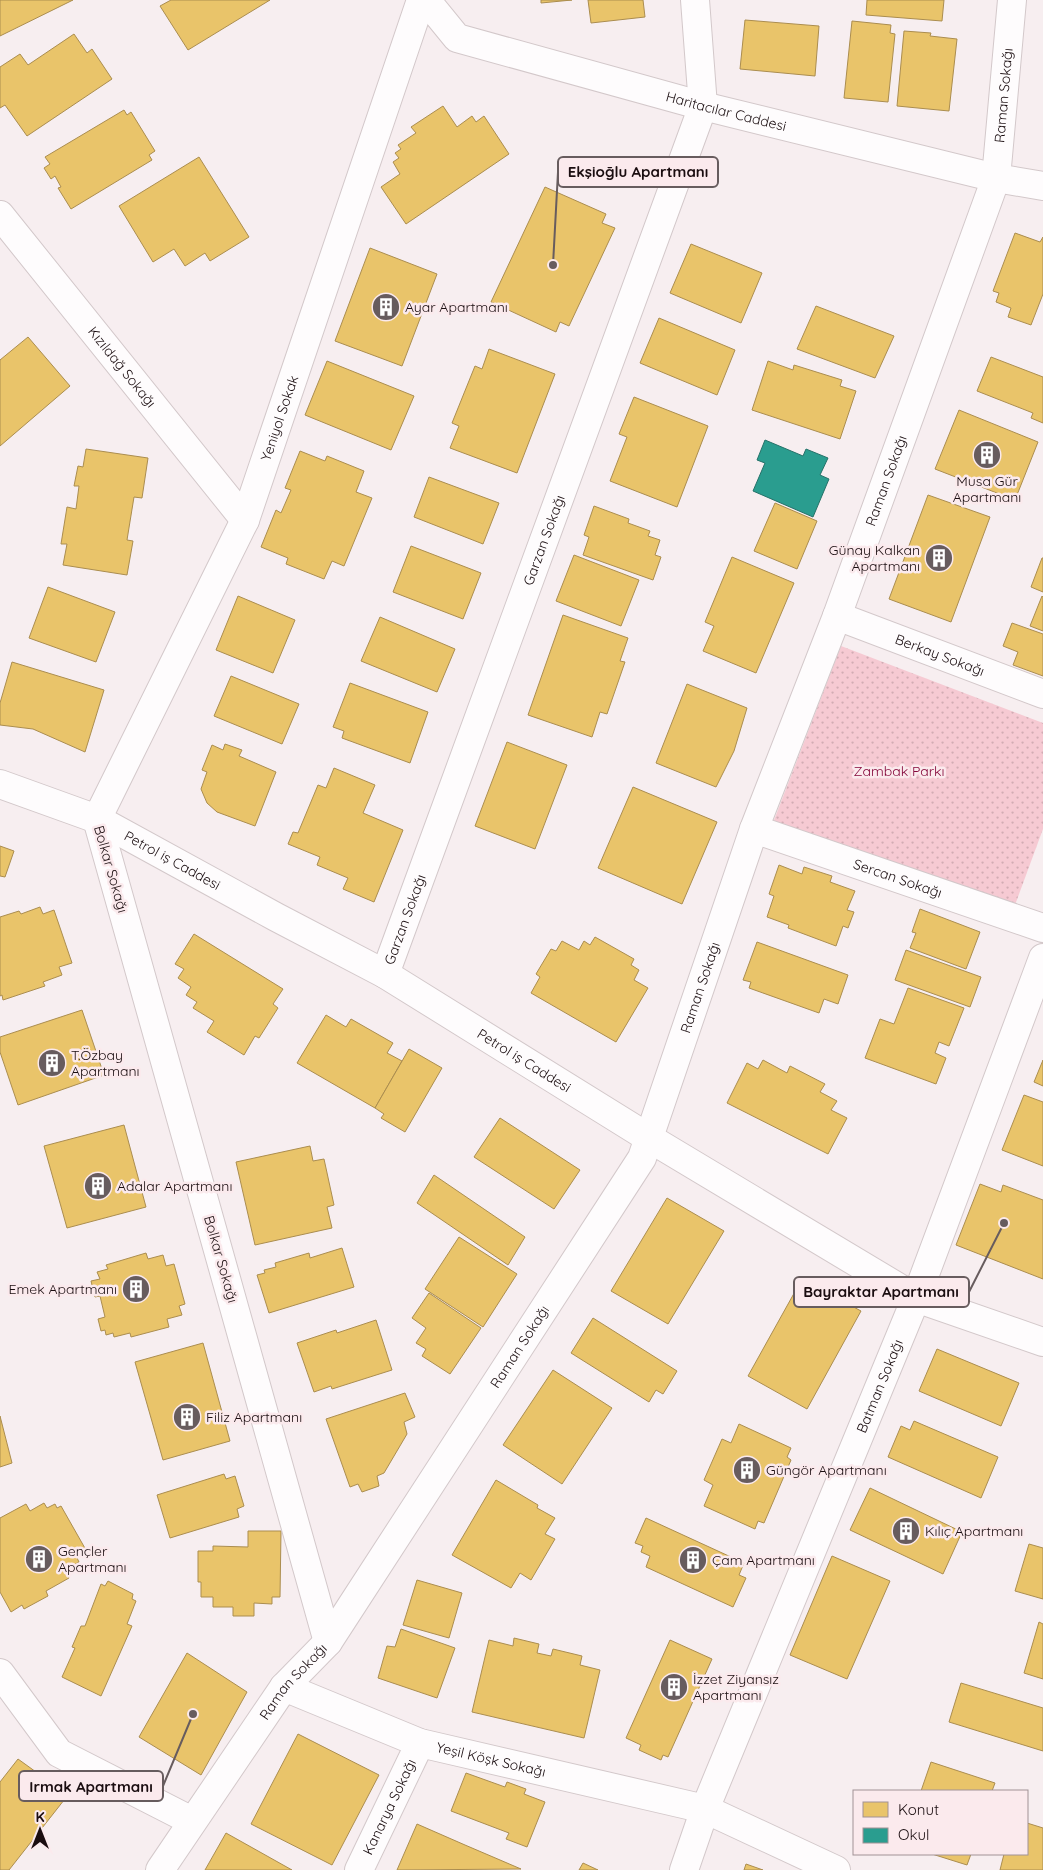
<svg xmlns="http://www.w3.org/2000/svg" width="1043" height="1870" viewBox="0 0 1043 1870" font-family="Quicksand,sans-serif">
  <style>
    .grass { fill: url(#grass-dots) }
    .homes { fill: #e9c46a; stroke: #ab8d4f }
    .schools { fill: #2a9d8f; stroke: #257269 }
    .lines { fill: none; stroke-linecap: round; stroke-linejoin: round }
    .minor-casing { stroke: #d3c8ca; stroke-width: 30 }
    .minor { stroke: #fefcfd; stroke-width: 28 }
    .labels { text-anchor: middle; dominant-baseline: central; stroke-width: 5; stroke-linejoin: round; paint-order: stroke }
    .street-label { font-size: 14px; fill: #1a0d10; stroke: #fbeaed }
    .poi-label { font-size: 14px; fill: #1a0d10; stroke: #fbeaed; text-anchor: start }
    .park-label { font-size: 14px; fill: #84073a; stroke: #fbeaed }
    .leader { fill: none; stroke: #675c5e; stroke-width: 2 }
    .callout-dot { fill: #675c5e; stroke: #fbeaed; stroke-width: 2 }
    .callout { fill: #fbeaed; stroke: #675c5e; stroke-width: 2 }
    .callout-label { font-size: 15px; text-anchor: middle; font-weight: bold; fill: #1a0d10 }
  </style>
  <defs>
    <pattern id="grass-dots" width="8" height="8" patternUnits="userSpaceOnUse" patternTransform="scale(1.25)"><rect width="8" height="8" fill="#f6cad3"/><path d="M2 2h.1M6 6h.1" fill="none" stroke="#d2acb4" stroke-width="1.8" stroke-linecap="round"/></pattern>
  </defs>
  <rect width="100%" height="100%" fill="#f7eef0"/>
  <!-- grass -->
  <polygon class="grass" points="841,646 1043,723 1043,829 1012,913 771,828"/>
  <!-- homes -->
  <g class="homes">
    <polygon points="0,0 73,0 0,36"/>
    <polygon points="171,0 270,0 188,50 160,6"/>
    <polygon points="541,0 572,0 541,3"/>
    <polygon points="588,0 643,0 645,17 591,23"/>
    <polygon points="867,0 944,0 942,21 866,15"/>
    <polygon points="745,20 819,26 815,76 740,69"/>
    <polygon points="852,21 891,25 890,33 895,34 888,102 844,98"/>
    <polygon points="904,31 931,33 930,36 957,39 949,111 897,106"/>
    <polygon points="74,34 87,53 92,49 112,79 27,136 5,105 0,108 0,67 20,54 28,65"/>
    <polygon points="443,106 457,127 472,116 476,122 484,116 509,154 406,224 381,187 400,174 393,162 399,158 395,153 401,149 398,145 416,133 411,127"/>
    <polygon points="124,110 127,115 131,112 155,151 149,155 152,160 71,209 58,188 61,187 55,176 51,179 44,168 50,164 45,157"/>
    <polygon points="199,157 249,237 210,261 205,253 185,266 174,249 153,262 119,206"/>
    <polygon points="545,187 606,214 602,223 615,228 569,326 560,322 556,332 491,302"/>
    <polygon points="1015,233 1040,242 1043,237 1043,294 1031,325 1008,317 1011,308 996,302 999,293 993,291"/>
    <polygon points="691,244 762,273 741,323 670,293"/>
    <polygon points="370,248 437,274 402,366 335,341"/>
    <polygon points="816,306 894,336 875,378 797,349"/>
    <polygon points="659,318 735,350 717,395 640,363"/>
    <polygon points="28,337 70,386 0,446 0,360"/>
    <polygon points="489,349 555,374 517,473 450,448 459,426 452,423 475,366 482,369"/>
    <polygon points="991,357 1043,377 1043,423 1031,418 1033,413 977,391"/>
    <polygon points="327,361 414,396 391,450 305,415"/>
    <polygon points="768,361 793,370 794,365 842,380 840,386 856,391 840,439 752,410"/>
    <polygon points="634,397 708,426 677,507 610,481 627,437 619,434"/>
    <polygon points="959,410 1038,442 1015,500 935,469"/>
    <polygon points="86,449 148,458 142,498 134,497 127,540 133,541 127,575 63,565 67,544 61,544 67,507 76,509 79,486 74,486 78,466 83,467"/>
    <polygon points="300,451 325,461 327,456 364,471 356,492 372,498 344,566 332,561 324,579 286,564 288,558 261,547 276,510 281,513 291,490 285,488"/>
    <polygon points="429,477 499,503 483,544 414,517"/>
    <polygon points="928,495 990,517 951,622 889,599"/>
    <polygon points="775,503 817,521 797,569 754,551"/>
    <polygon points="594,506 629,519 628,523 650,531 648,536 660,540 655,555 661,557 653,580 583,555 589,537 584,535"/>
    <polygon points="411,546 481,573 463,619 393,592"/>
    <polygon points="574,555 639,580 621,626 556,601"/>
    <polygon points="732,557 794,583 756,673 703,651 714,626 705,622"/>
    <polygon points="1042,558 1043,558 1043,592 1031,587"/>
    <polygon points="48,587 115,612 96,662 29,638"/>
    <polygon points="238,596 295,620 273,673 216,650"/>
    <polygon points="1042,596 1043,597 1043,631 1030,626"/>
    <polygon points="563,615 628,638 620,661 625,662 607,714 600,712 592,737 528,715"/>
    <polygon points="380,617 455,649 437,692 361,661"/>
    <polygon points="1012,623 1043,634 1043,676 1013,665 1018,652 1003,646"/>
    <polygon points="12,662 104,690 85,752 33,729 0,725 0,703"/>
    <polygon points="231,676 299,704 282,744 214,716"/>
    <polygon points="350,683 428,712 410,763 342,738 344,731 333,727"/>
    <polygon points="687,684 747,708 734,751 716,787 656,763"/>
    <polygon points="507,742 567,765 535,849 475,826"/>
    <polygon points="225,744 242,750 239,756 276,772 255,826 217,812 207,803 201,789 207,772 202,770 212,745 223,750"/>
    <polygon points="334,768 375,785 363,813 403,830 374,902 343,889 348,878 317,865 320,857 288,844 293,832 298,833 318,785 326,788"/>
    <polygon points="633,787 717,822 682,904 598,868"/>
    <polygon points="0,846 14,851 5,877 0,876"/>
    <polygon points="779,865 802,874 804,867 832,876 830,882 855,891 847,910 854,912 848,928 843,926 836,946 788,928 789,925 767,917 774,896 769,894"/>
    <polygon points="40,907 43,914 54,910 72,963 59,967 62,975 43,982 45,986 3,1000 2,995 0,996 0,917 19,911 21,914"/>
    <polygon points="920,909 980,932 966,969 910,948 916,933 912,932"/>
    <polygon points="194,934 283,989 273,1004 278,1008 259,1038 255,1036 244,1055 207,1032 214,1021 193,1008 197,1002 186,995 191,987 178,978 184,969 175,964"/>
    <polygon points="595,937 634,959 631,965 639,970 634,980 648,988 616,1042 531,993 540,977 536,974 551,949 556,951 562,941 579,950 584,941 590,945"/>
    <polygon points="757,942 848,975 838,1004 824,999 819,1013 749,988 751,982 743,980"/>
    <polygon points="906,950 981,977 970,1007 895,980"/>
    <polygon points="908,988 964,1008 949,1046 939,1042 935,1053 946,1058 936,1084 865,1058 880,1019 894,1024"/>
    <polygon points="82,1010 104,1075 18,1105 0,1052 0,1037"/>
    <polygon points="326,1015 346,1027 351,1019 393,1043 387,1053 402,1061 375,1108 297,1063"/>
    <polygon points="409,1049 442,1068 405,1132 381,1118 384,1114 375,1108"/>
    <polygon points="763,1060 787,1073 790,1066 825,1084 820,1092 837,1101 831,1110 847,1118 828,1154 727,1103 747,1063 758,1069"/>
    <polygon points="1043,1060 1043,1086 1034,1082"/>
    <polygon points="1024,1095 1043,1102 1043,1166 1002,1150"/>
    <polygon points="500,1118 580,1170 554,1209 474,1157"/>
    <polygon points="124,1125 146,1207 67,1228 44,1146"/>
    <polygon points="310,1146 313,1161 324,1159 334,1205 327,1207 332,1228 255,1245 236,1162"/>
    <polygon points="434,1175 525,1237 508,1265 417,1203"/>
    <polygon points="980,1184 1001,1192 1003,1185 1043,1200 1043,1279 956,1245"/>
    <polygon points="667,1198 724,1231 668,1324 611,1291"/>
    <polygon points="459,1237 517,1274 483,1327 425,1289"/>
    <polygon points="342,1248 354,1287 269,1313 257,1275 265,1273 264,1270 276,1267 275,1263 309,1253 310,1258"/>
    <polygon points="146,1253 148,1259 163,1255 166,1266 174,1264 185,1304 179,1306 182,1315 167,1319 169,1327 131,1337 130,1333 114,1337 113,1333 106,1335 105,1330 101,1331 98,1319 105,1317 100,1296 95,1297 91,1281 100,1279 97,1272 108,1269 106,1265"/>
    <polygon points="802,1279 861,1311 807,1409 748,1376"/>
    <polygon points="429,1293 481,1328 450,1374 422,1356 426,1349 416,1343 426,1328 412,1318"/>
    <polygon points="593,1318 677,1371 663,1394 656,1390 649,1402 571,1353"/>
    <polygon points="376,1320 392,1370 332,1389 331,1386 314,1392 297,1343 336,1330 337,1333"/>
    <polygon points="203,1343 230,1441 163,1460 135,1362"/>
    <polygon points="937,1349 1019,1383 1001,1426 919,1391"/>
    <polygon points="553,1370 612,1408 562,1484 503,1445"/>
    <polygon points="405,1393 415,1417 404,1422 407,1434 384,1473 377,1476 379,1486 362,1492 358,1484 350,1487 326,1419"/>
    <polygon points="0,1416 12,1463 0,1467"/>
    <polygon points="914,1421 998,1457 981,1498 888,1457 901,1426 910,1430"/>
    <polygon points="739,1424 791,1448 787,1457 791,1460 764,1523 758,1521 755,1529 704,1506 713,1485 704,1480 722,1439 731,1443"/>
    <polygon points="224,1474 226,1479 235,1476 244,1506 237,1509 239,1517 170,1538 157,1495"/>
    <polygon points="496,1480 538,1505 537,1508 555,1518 545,1534 555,1539 531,1580 520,1573 511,1588 452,1555"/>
    <polygon points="870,1488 962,1532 943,1574 850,1530"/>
    <polygon points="44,1503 47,1508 55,1504 57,1508 61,1506 86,1550 76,1556 79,1562 65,1570 69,1578 46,1591 48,1596 24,1609 22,1605 11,1612 0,1592 0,1518 26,1504 30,1511"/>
    <polygon points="646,1518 744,1563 739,1575 746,1578 733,1607 646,1567 650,1556 641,1552 643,1546 635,1543"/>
    <polygon points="248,1531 281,1531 280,1597 272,1597 272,1604 254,1603 254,1616 233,1616 233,1607 213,1607 213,1597 201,1597 201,1582 198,1582 198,1551 213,1551 213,1546 248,1547"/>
    <polygon points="1029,1544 1043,1548 1043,1599 1015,1591"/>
    <polygon points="832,1556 890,1581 847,1679 790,1655"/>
    <polygon points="417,1580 462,1593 449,1638 403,1625"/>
    <polygon points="108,1581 133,1594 132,1599 136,1601 127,1624 132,1626 101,1696 62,1677 75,1648 72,1647 81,1626 85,1626 101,1584 105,1586"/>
    <polygon points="1039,1622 1043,1624 1043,1679 1024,1673"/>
    <polygon points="401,1629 455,1648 437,1698 378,1678 387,1646 395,1647"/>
    <polygon points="514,1638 539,1644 537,1653 551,1656 553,1649 582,1656 580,1665 600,1670 584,1738 472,1712 489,1640 513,1646"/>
    <polygon points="670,1640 712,1659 668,1757 663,1755 661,1760 639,1750 641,1745 626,1738"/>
    <polygon points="187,1653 247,1692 201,1775 139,1737"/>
    <polygon points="961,1683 1043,1708 1043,1751 949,1722"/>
    <polygon points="298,1734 379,1775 332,1865 251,1824"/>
    <polygon points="18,1759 68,1795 9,1870 0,1870 0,1782"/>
    <polygon points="931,1762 995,1783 992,1791 921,1791"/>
    <polygon points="466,1773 505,1787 507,1782 526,1789 524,1794 545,1802 527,1847 506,1839 509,1833 451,1811"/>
    <polygon points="1027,1823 1043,1828 1043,1870 1000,1870 1004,1854 1027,1854"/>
    <polygon points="417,1824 465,1845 521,1869 397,1870"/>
    <polygon points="226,1833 292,1870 205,1870"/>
    <polygon points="932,1854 971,1854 967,1865"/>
    <polygon points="583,1863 598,1870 579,1870"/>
    <polygon points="746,1864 763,1870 744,1870"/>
  </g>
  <!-- schools -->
  <polygon class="schools" points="765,440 803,456 806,449 828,458 820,475 829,479 813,517 753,491 765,463 757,460"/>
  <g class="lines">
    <defs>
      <g id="minor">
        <path id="s1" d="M426,0L457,38L703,106L996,178L1043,186"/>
        <path id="s2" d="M0,215L245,520"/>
        <path id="s3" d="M837,616L1043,694"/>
        <path id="s4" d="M0,784L97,819L276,917L385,974L649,1138L916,1298L1043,1342"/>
        <path id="s5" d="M754,829L1043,928"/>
        <path id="s6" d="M385,974L703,106L695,0"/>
        <path id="s7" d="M328,1642L97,819L245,520L421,0"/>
        <polyline points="0,1673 59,1753 192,1821"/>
        <path id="s8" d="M284,1687L420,1743L705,1809L836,1870"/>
        <path id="s9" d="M160,1870L284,1687L328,1642L642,1158L754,829L837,616L996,178L1012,0"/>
        <path id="s10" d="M359,1870L420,1743"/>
        <path id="s11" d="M684,1870L705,1809L916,1298L1043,958"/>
      </g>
    </defs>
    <!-- minor casing -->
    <use href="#minor" class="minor-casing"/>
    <!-- minor -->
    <use href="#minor" class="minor"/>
  </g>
  <!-- icons -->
  <defs>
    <symbol id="building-disc" viewBox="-11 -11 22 22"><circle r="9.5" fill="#675c5e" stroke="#fbeaed"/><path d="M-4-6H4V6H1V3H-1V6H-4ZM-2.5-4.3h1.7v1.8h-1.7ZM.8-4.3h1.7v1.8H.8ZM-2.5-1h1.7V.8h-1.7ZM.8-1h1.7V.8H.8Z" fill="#fff"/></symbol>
  </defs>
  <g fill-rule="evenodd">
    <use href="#building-disc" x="370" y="291" width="32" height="32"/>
    <use href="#building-disc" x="971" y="439" width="32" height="32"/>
    <use href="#building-disc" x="923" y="542" width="32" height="32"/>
    <use href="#building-disc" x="36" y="1047" width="32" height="32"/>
    <use href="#building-disc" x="82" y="1170" width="32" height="32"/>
    <use href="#building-disc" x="120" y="1273" width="32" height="32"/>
    <use href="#building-disc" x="171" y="1401" width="32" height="32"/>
    <use href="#building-disc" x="731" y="1454" width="32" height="32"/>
    <use href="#building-disc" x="890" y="1515" width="32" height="32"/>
    <use href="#building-disc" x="23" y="1543" width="32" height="32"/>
    <use href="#building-disc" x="677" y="1544" width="32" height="32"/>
    <use href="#building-disc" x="658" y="1671" width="32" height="32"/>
  </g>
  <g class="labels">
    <!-- street labels -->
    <g class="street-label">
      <text stroke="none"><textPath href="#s9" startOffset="1986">Raman Sokağı</textPath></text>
      <text stroke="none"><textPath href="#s1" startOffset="328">Haritacılar Caddesi</textPath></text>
      <text stroke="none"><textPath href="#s2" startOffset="195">Kızıldağ Sokağı</textPath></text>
      <text stroke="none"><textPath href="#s7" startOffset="1296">Yeniyol Sokak</textPath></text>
      <text stroke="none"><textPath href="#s9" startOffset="1581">Raman Sokağı</textPath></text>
      <text stroke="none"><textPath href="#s6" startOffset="462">Garzan Sokağı</textPath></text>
      <text stroke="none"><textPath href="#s3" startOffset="110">Berkay Sokağı</textPath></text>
      <text stroke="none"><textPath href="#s4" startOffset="189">Petrol iş Caddesi</textPath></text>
      <text transform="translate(111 869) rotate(74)">Bolkar Sokağı</text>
      <text stroke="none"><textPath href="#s5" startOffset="152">Sercan Sokağı</textPath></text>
      <text stroke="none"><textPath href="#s6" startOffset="58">Garzan Sokağı</textPath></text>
      <text stroke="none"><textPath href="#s9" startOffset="1041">Raman Sokağı</textPath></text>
      <text stroke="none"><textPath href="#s4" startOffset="594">Petrol iş Caddesi</textPath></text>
      <text transform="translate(221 1259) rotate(74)">Bolkar Sokağı</text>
      <text stroke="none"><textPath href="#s9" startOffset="636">Raman Sokağı</textPath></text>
      <text stroke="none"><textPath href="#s11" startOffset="522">Batman Sokağı</textPath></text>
      <text stroke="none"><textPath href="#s9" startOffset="231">Raman Sokağı</textPath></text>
      <text stroke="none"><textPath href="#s8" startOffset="220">Yeşil Köşk Sokağı</textPath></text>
      <text stroke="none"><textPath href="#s10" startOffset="70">Kanarya Sokağı</textPath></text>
    </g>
    <!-- poi labels -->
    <g class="poi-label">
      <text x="405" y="307">Ayar Apartmanı</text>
      <text x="987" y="481" text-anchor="middle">Musa Gür<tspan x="987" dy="16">Apartmanı</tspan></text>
      <text x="920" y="550" text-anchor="end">Günay Kalkan<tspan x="920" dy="16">Apartmanı</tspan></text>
      <text x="71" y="1055">T.Özbay<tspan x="71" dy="16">Apartmanı</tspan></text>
      <text x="117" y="1186">Adalar Apartmanı</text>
      <text x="117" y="1289" text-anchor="end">Emek Apartmanı</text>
      <text x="206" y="1417">Filiz Apartmanı</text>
      <text x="766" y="1470">Güngör Apartmanı</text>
      <text x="925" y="1531">Kılıç Apartmanı</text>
      <text x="58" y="1551">Gençler<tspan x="58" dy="16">Apartmanı</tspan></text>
      <text x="712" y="1560">Çam Apartmanı</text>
      <text x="693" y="1679">İzzet Ziyansız<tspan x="693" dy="16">Apartmanı</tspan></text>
    </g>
    <!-- park labels -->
    <g class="park-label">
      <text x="899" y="771">Zambak Parkı</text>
    </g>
  </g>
  <!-- callouts -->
  <path class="leader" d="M553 265L558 172M1004 1223L969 1292M193 1714L163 1786"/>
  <g class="callout-dot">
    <circle cx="553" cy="265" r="5"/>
    <circle cx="1004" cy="1223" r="5"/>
    <circle cx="193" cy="1714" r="5"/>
  </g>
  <g class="callout">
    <rect x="558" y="157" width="160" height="30" rx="5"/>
    <rect x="794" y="1277" width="175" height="30" rx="5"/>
    <rect x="19" y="1771" width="144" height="30" rx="5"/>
  </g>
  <g class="callout-label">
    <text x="638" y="177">Ekşioğlu Apartmanı</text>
    <text x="881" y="1297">Bayraktar Apartmanı</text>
    <text x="91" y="1792">Irmak Apartmanı</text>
  </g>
  <!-- legend -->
  <rect x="853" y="1790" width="175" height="65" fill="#fbeaed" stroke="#a19295"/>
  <rect x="863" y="1802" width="25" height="15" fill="#e9c46a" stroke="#a19295"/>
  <text x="898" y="1815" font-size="15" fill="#1a0d10">Konut</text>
  <rect x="863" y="1828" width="25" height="15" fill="#2a9d8f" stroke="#a19295"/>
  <text x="898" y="1840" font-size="15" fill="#1a0d10">Okul</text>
  <!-- north arrow -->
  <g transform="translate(40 1830)" stroke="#fbeaed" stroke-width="4" paint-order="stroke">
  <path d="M0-4L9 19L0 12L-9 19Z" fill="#1a0d10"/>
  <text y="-8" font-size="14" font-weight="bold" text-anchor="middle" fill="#1a0d10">K</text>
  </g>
</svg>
